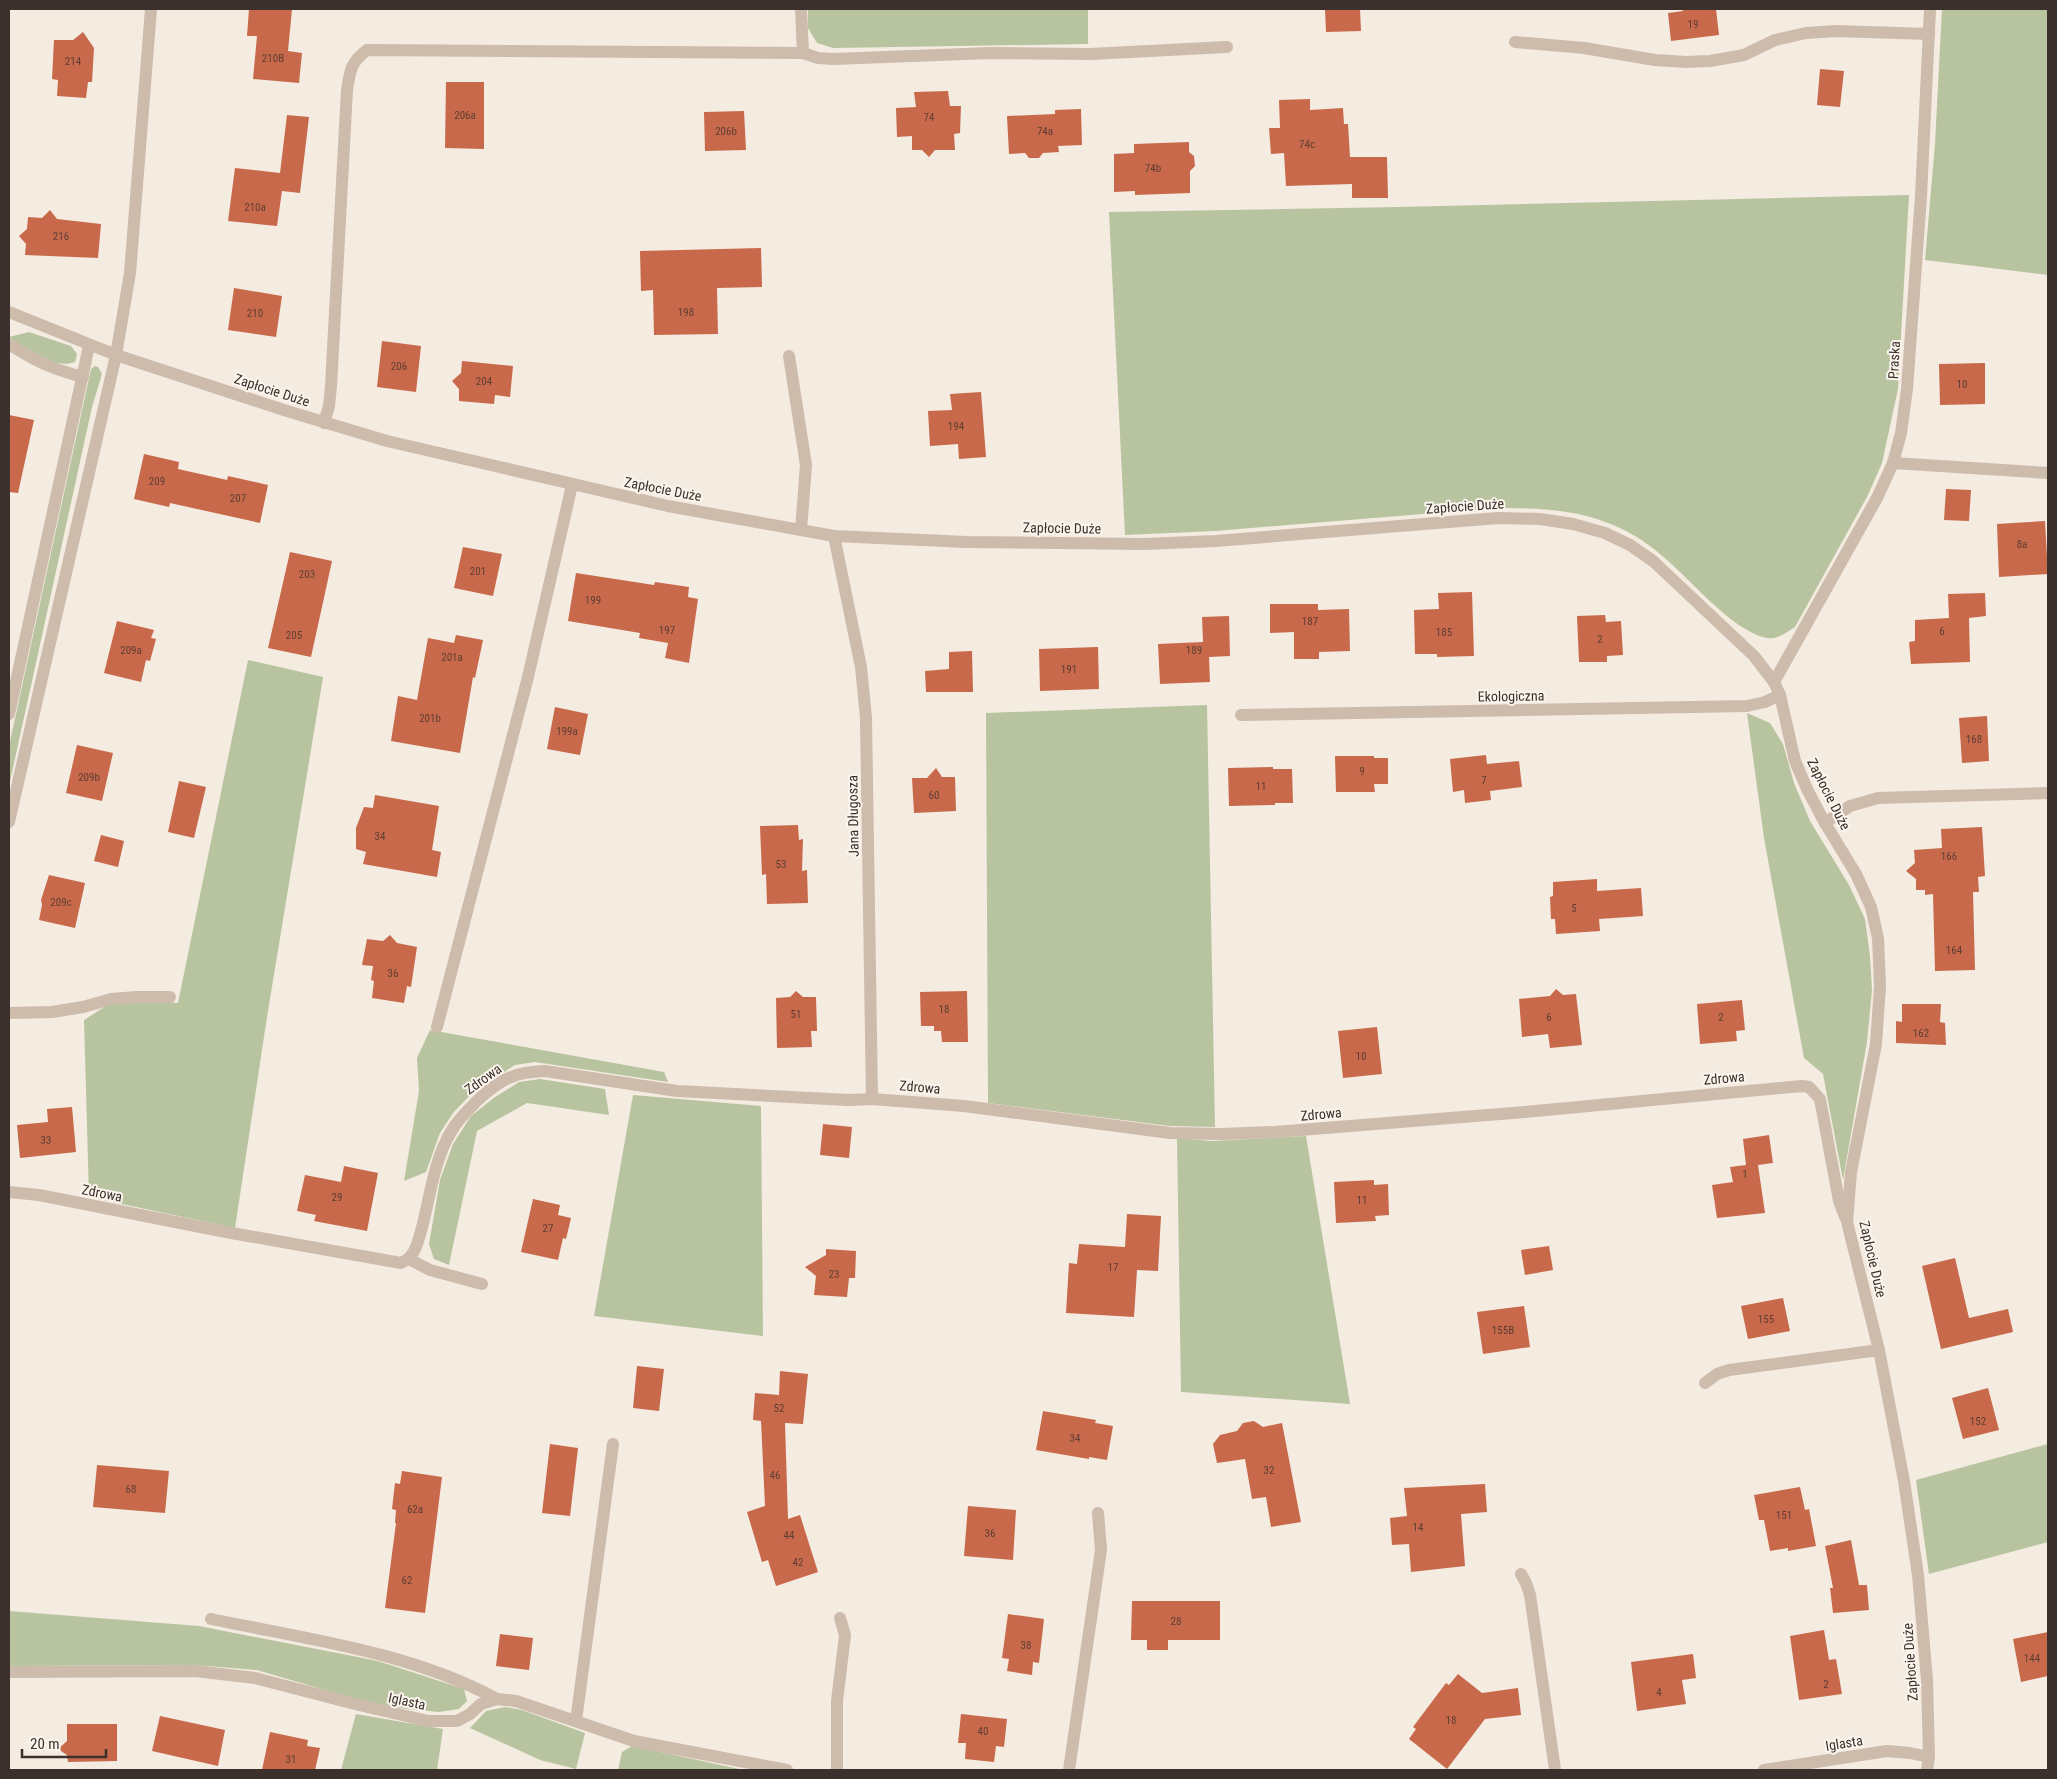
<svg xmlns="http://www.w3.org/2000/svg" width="2057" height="1779" viewBox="0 0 2057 1779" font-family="'Roboto Condensed',sans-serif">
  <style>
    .green { fill: #b8c4a0 }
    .building { fill: #c8694b }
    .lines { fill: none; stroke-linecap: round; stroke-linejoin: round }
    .lane { stroke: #cdbbac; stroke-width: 12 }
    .street { stroke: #cdbbac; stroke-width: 12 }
    .labels { text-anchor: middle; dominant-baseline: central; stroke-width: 4; stroke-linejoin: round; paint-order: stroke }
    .number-label { font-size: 11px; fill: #5e3e33 }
    .street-label { font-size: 14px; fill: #3b302b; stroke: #fbf5ee }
  </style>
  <rect width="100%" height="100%" fill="#f4ebe1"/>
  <!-- green -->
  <g class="green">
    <polygon points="808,9 1088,9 1088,44 833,48 817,43 808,28"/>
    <polygon points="1942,9 2048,9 2048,275 1925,260 1935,144"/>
    <path d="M1909,195L1898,389L1882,463L1868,495L1795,627C1787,632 1777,640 1767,638C1731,631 1689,577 1660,554C1645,541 1627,530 1608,523C1572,509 1534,508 1496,508L1215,531L1125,535L1109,212L1398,207Z"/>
    <path d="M29,332L71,346L77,354L75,362C53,370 26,349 9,337Z"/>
    <polygon points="95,366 98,367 102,374 92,407 9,786 9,746 91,369"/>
    <polygon points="248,660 323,677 267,1017 235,1228 89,1197 84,1020 109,1004 147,1001 178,1003"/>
    <polygon points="1207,705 1215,1127 1170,1126 988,1103 986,713"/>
    <polygon points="1747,713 1770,723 1783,744 1794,783 1810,821 1849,885 1865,919 1870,956 1872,990 1867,1042 1843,1180 1823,1074 1804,1058 1764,838"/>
    <polygon points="430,1030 664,1072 668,1082 535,1062 515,1065 474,1091 453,1113 440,1133 426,1172 404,1181 419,1091 417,1058"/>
    <polygon points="540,1079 605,1089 609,1115 527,1103 477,1131 449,1265 434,1259 429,1244 440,1180 453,1144 471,1116 495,1097 519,1082"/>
    <polygon points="633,1095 761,1106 763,1336 594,1316"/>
    <polygon points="1306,1136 1350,1404 1181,1392 1177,1138 1213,1141"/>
    <polygon points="2048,1444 2048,1542 1929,1574 1916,1480"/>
    <polygon points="9,1611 199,1626 378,1661 464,1689 467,1701 459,1709 439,1712 407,1709 362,1701 257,1670 194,1665 9,1666"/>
    <polygon points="505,1707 522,1710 585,1733 576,1769 540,1760 470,1728 486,1711"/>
    <polygon points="356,1714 443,1729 437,1770 341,1770"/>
    <polygon points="632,1746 744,1770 618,1770 622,1752"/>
  </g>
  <!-- building -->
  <g class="building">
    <polygon points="249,9 292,9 288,51 302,53 299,83 253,79 257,36 247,36"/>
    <polygon points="1325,9 1360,9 1361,31 1326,32"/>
    <polygon points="1682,9 1716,9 1719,35 1671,41 1668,13 1683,11"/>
    <polygon points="83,32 94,48 92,82 88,82 86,98 57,96 58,80 52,79 54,40 73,40"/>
    <polygon points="1820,69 1844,71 1840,107 1817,105"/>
    <polygon points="446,82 484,82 484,149 445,148"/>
    <polygon points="948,91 950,106 961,106 960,133 954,134 955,150 935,150 929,157 922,150 912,150 912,136 897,137 896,108 916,107 914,92"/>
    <polygon points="1310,99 1310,110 1343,108 1344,124 1348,124 1350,157 1387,157 1388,198 1352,198 1352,184 1286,186 1284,153 1271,154 1269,128 1280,128 1279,100"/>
    <polygon points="1081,109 1082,145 1058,146 1059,152 1043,153 1039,158 1029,158 1025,153 1009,154 1007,116 1055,114 1055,110"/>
    <polygon points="744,111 746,150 705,151 704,112"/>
    <polygon points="287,115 309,117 300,193 282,191 277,226 228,221 235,168 280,173"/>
    <polygon points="1189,142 1189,152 1194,156 1195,166 1190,171 1190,193 1135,195 1135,191 1114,192 1114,154 1134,153 1134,144"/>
    <polygon points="50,210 57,219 101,224 98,258 25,255 26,244 19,236 27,229 28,217 42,218"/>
    <polygon points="761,248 762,287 717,288 718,334 654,335 653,290 641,291 640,251"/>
    <polygon points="234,288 282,296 276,337 228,330"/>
    <polygon points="382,341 421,346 416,392 377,387"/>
    <polygon points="462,361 513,366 510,397 495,395 494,404 459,401 459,389 452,381 461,373"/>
    <polygon points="1985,363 1985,404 1940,405 1939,364"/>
    <polygon points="981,392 986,457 959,459 958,444 930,446 928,411 952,410 950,394"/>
    <polygon points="9,415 34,420 18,493 9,492"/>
    <polygon points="144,454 179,462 178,469 227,480 228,476 268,485 260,523 170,503 169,507 134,499"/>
    <polygon points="1946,489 1971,490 1969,521 1944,520"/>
    <polygon points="2045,521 2048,574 1999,577 1997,524"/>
    <polygon points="463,547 502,554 493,596 454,588"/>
    <polygon points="290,552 332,561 311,657 268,648"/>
    <polygon points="576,573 654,585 655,582 689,587 688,597 698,599 689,663 665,658 668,643 639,638 640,633 568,621"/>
    <polygon points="1472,592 1474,656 1437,657 1437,654 1415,654 1414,610 1439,609 1438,593"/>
    <polygon points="1985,593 1986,616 1969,618 1970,662 1911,664 1909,642 1915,641 1915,620 1949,618 1948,594"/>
    <polygon points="1270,604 1318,604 1318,610 1349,609 1350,651 1319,652 1319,659 1294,659 1294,632 1270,633"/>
    <polygon points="1605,615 1606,622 1621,621 1623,655 1607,656 1607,662 1579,662 1577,616"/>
    <polygon points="1229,616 1230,656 1209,657 1210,682 1160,684 1158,644 1203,642 1202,617"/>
    <polygon points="117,621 154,630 151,638 156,639 150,661 146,660 141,682 104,673"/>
    <polygon points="456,635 483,640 475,678 473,677 460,753 391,741 398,696 417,700 428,638 454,643"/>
    <polygon points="1098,647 1099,689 1040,691 1039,649"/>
    <polygon points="972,651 973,692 926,692 925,671 949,669 949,652"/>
    <polygon points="555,707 588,714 580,755 547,749"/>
    <polygon points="1987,716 1989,761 1962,763 1959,718"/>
    <polygon points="77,745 113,753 102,801 66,793"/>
    <polygon points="1486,755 1487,764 1519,761 1522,787 1490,791 1491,800 1465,803 1464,790 1453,792 1450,759"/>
    <polygon points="1335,756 1374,756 1374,758 1388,758 1388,784 1374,784 1375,792 1336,792"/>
    <polygon points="1273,767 1273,769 1292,769 1293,803 1275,803 1275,805 1229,806 1228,768"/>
    <polygon points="936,768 942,777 955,777 956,811 914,813 912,778 927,778"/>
    <polygon points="179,781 206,787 194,838 168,832"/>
    <polygon points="375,795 439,806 432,850 441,852 437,877 363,864 366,852 356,849 356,828 364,807 373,808"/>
    <polygon points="798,825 799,840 803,839 802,871 807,870 808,903 767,904 766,874 762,875 760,826"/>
    <polygon points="1982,827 1985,876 1978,877 1979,892 1973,892 1975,970 1935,971 1933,894 1925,895 1925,890 1916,890 1916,879 1906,871 1915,863 1914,850 1942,848 1941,829"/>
    <polygon points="101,835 124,841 118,867 94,861"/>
    <polygon points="49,875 85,883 75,928 39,920 42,905 41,900"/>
    <polygon points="1597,879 1597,891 1641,888 1643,916 1599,919 1600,931 1556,934 1555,919 1551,919 1550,897 1553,896 1553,882"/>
    <polygon points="390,935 397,943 417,947 411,987 407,986 404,1003 372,998 374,981 371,980 373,966 362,965 367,939 383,941"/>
    <polygon points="1556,989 1563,995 1576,994 1582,1045 1550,1048 1548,1034 1522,1037 1519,999 1550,996"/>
    <polygon points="796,991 803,997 816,997 817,1031 811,1031 812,1047 777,1048 776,998 790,997"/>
    <polygon points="967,991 968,1042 942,1042 941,1031 934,1031 934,1026 921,1026 920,992"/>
    <polygon points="1742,1000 1745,1030 1736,1031 1737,1041 1700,1044 1697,1004"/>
    <polygon points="1902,1004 1941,1004 1940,1022 1945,1023 1946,1045 1896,1043 1896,1021 1902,1022"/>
    <polygon points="1377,1027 1382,1074 1343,1078 1338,1031"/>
    <polygon points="72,1107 76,1152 20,1158 17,1125 48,1122 47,1109"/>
    <polygon points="823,1124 852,1127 849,1158 820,1155"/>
    <polygon points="1769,1135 1773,1163 1758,1165 1765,1213 1717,1218 1712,1185 1733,1182 1730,1167 1746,1165 1743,1139"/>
    <polygon points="344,1166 378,1173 367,1231 314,1221 316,1215 297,1211 305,1175 341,1182"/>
    <polygon points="1374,1180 1374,1185 1388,1184 1389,1215 1375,1216 1376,1221 1336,1223 1334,1182"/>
    <polygon points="533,1199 560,1205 558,1215 571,1218 566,1239 563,1238 558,1260 521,1252"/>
    <polygon points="1127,1214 1161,1216 1158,1271 1137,1270 1134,1317 1066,1313 1069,1263 1077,1264 1079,1244 1125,1247"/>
    <polygon points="1549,1246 1553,1270 1525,1275 1521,1250"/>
    <polygon points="826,1249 856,1251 855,1278 849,1278 847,1297 814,1295 816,1276 805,1267 826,1255"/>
    <polygon points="1955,1258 1969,1318 2008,1309 2013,1332 1941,1349 1922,1266"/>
    <polygon points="1783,1298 1790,1331 1748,1339 1741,1306"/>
    <polygon points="1524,1306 1530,1347 1483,1354 1477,1312"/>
    <polygon points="637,1366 664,1369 659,1411 633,1408"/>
    <polygon points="780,1371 808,1374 803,1424 785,1423 788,1519 800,1515 818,1572 776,1586 768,1560 762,1562 747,1512 765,1506 761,1421 753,1420 755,1393 779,1395"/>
    <polygon points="1988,1388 1999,1430 1963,1439 1952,1398"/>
    <polygon points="1043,1411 1096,1420 1095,1423 1113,1426 1107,1460 1089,1457 1089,1459 1036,1450"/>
    <polygon points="1254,1421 1263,1427 1282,1423 1301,1522 1271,1527 1266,1497 1252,1499 1245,1459 1217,1463 1213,1444 1220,1435 1237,1431 1243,1423"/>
    <polygon points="550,1444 578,1448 570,1516 542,1513"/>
    <polygon points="97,1465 169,1471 165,1513 93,1507"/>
    <polygon points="402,1471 442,1477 425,1613 385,1608 396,1523 395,1523 396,1510 392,1509 395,1483 400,1484"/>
    <polygon points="1485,1484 1487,1512 1461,1514 1465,1566 1411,1572 1409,1544 1392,1545 1390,1518 1407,1516 1404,1488"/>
    <polygon points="1800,1487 1805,1510 1809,1509 1816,1546 1788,1551 1788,1548 1770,1551 1764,1520 1759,1520 1754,1495"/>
    <polygon points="968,1506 1016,1510 1013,1560 964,1556"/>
    <polygon points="1851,1540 1859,1585 1867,1585 1869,1610 1833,1613 1830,1588 1833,1588 1825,1546"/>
    <polygon points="1132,1601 1220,1601 1220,1640 1168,1640 1168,1650 1147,1650 1147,1640 1131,1640"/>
    <polygon points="1008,1614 1044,1619 1039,1663 1033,1662 1032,1675 1007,1671 1009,1659 1002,1658"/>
    <polygon points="1824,1630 1829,1660 1836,1659 1842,1694 1799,1700 1790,1636"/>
    <polygon points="2048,1632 2048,1676 2021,1682 2013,1639"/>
    <polygon points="500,1634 533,1638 529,1670 496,1666"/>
    <polygon points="1693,1654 1696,1678 1682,1680 1686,1704 1637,1711 1631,1662"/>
    <polygon points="1458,1674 1482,1693 1518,1688 1521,1715 1485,1719 1447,1769 1409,1739 1416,1729 1413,1727 1446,1683 1449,1685"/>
    <polygon points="961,1714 1007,1719 1004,1747 996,1746 994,1762 965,1759 966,1743 958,1743"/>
    <polygon points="160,1716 225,1730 218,1766 152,1751"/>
    <polygon points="67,1724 117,1724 117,1761 68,1762 67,1755 58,1749 67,1741"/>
    <polygon points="270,1732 308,1740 307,1746 320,1748 315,1770 262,1770"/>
  </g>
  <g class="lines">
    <!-- lane -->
    <g class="lane">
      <polyline points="1515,42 1584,48 1655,60 1686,62 1710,61 1744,55 1775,40 1806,33 1836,31 1929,34"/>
      <path d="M9,344C35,361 52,369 83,377"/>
      <polyline points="789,356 806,465 801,530"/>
      <path d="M324,423L329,406L331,386L347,90C350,70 351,62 367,50L803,53L818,58L833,59L991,53L1090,54L1227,47"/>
      <polyline points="1893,463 2048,473"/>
      <polyline points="9,714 89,346"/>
      <polyline points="9,822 116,355 130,273 151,9"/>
      <polyline points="1825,823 1850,806 1878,798 2048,793"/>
      <polyline points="9,1013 52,1012 83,1007 111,999 137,997 170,997"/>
      <polyline points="437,1027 528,677 572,485"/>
      <polyline points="409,1259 430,1270 482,1284"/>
      <polyline points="1705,1383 1717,1374 1729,1370 1879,1350"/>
      <polyline points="1521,1574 1526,1583 1530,1595 1555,1770"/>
      <path d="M211,1619C307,1639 410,1652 497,1699"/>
      <polyline points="576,1721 613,1444"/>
      <polyline points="837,1770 837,1701 845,1635 840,1618"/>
      <polyline points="1069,1770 1101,1550 1098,1513"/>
    </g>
    <!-- street -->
    <g class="street">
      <polyline points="801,9 803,53"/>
      <polyline points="9,312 116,355 287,411 387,441 668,506 834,536 966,542 1144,544 1216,541 1498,518 1540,519 1573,524 1605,533 1630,545 1653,561 1754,656 1774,682 1780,695 1795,761 1808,791 1825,823 1856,874 1871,907 1878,938 1880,986 1876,1044 1851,1172 1847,1222 1879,1350 1904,1481 1918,1575 1927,1680 1929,1757 1927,1770"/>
      <polyline points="834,536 861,667 866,718 872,1099"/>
      <polyline points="1774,682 1877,498 1893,463 1901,433 1907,389 1921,196 1930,9"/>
      <polyline points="1241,715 1747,706 1765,702 1780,695"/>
      <path d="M9,1192L39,1195L226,1232L401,1263C408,1260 413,1255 416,1247C430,1209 430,1166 452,1130C459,1118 470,1108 480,1098C502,1078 516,1072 545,1071L677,1091L848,1100L872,1099L964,1106L1170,1133L1222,1134L1275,1132L1525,1112L1802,1086L1809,1087L1820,1099L1839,1201L1845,1217"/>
      <polyline points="9,1672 195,1671 255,1678 359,1705 428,1721 457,1721 470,1714 481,1704 497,1699 516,1701 634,1741 787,1770"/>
      <polyline points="1764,1770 1887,1751 1910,1753 1929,1757"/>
    </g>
  </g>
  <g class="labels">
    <!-- number labels -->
    <g class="number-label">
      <text x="1693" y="24">19</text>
      <text x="273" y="58">210B</text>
      <text x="73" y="61">214</text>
      <text x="465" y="115">206a</text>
      <text x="929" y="117">74</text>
      <text x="726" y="131">206b</text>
      <text x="1045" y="131">74a</text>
      <text x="1307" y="144">74c</text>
      <text x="1153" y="168">74b</text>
      <text x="255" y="207">210a</text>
      <text x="61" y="236">216</text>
      <text x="686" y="312">198</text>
      <text x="255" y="313">210</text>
      <text x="399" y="366">206</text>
      <text x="484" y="381">204</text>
      <text x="1962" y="384">10</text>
      <text x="956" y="426">194</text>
      <text x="157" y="481">209</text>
      <text x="238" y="498">207</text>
      <text x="2022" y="544">8a</text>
      <text x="478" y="571">201</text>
      <text x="307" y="574">203</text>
      <text x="593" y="600">199</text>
      <text x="1310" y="621">187</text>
      <text x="667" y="630">197</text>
      <text x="1942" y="631">6</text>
      <text x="1444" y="632">185</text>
      <text x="294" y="635">205</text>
      <text x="1600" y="639">2</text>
      <text x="131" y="650">209a</text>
      <text x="1194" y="650">189</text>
      <text x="452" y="657">201a</text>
      <text x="1069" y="669">191</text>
      <text x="430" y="718">201b</text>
      <text x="567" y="731">199a</text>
      <text x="1974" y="739">168</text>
      <text x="1362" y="771">9</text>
      <text x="89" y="777">209b</text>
      <text x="1484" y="780">7</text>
      <text x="1261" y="786">11</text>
      <text x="934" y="795">60</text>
      <text x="380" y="836">34</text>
      <text x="1949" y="856">166</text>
      <text x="781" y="864">53</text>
      <text x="61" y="902">209c</text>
      <text x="1574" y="908">5</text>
      <text x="1954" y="950">164</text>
      <text x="393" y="973">36</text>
      <text x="944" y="1009">18</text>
      <text x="796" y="1014">51</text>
      <text x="1549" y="1017">6</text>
      <text x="1721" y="1017">2</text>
      <text x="1921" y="1033">162</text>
      <text x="1361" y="1056">10</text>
      <text x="46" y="1140">33</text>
      <text x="1745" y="1174">1</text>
      <text x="337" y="1197">29</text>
      <text x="1362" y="1200">11</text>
      <text x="548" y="1228">27</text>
      <text x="1113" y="1267">17</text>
      <text x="834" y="1274">23</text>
      <text x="1766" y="1319">155</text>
      <text x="1503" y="1330">155B</text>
      <text x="779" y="1408">52</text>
      <text x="1978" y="1421">152</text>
      <text x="1075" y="1438">34</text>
      <text x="1269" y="1470">32</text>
      <text x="775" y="1475">46</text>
      <text x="131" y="1489">68</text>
      <text x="415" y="1509">62a</text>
      <text x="1784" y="1515">151</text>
      <text x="1418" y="1527">14</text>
      <text x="990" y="1533">36</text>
      <text x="789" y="1535">44</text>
      <text x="798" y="1562">42</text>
      <text x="407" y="1580">62</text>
      <text x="1176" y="1621">28</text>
      <text x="1026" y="1645">38</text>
      <text x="2032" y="1658">144</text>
      <text x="1826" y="1684">2</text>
      <text x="1659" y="1692">4</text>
      <text x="1451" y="1720">18</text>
      <text x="983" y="1731">40</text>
      <text x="291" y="1759">31</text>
    </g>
    <!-- street labels -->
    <g class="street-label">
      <text transform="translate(1894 360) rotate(-87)">Praska</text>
      <text transform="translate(272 390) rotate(18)">Zapłocie Duże</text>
      <text transform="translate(663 489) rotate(11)">Zapłocie Duże</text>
      <text transform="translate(1465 506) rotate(-4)">Zapłocie Duże</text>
      <text transform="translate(1062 528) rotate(1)">Zapłocie Duże</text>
      <text transform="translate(1511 696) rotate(-1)">Ekologiczna</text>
      <text transform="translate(1829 794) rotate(63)">Zapłocie Duże</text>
      <text transform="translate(853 816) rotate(-91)">Jana Długosza</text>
      <text transform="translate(1724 1078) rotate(-5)">Zdrowa</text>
      <text transform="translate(483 1079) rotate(-36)">Zdrowa</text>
      <text transform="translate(920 1087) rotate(5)">Zdrowa</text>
      <text transform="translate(1321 1114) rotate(-5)">Zdrowa</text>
      <text transform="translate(102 1193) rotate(11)">Zdrowa</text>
      <text transform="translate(1873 1259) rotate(77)">Zapłocie Duże</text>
      <text transform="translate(1910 1662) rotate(-94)">Zapłocie Duże</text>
      <text transform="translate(407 1701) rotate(12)">Iglasta</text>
      <text transform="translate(1844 1743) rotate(-9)">Iglasta</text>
    </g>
  </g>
  <!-- border -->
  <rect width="2057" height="1779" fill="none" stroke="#3b302b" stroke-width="20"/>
  <!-- scale -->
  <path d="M22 1749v8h84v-8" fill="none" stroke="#3b302b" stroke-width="2.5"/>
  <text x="30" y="1749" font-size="15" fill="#3b302b" stroke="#fbf5ee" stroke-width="4" paint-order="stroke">20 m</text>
</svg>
